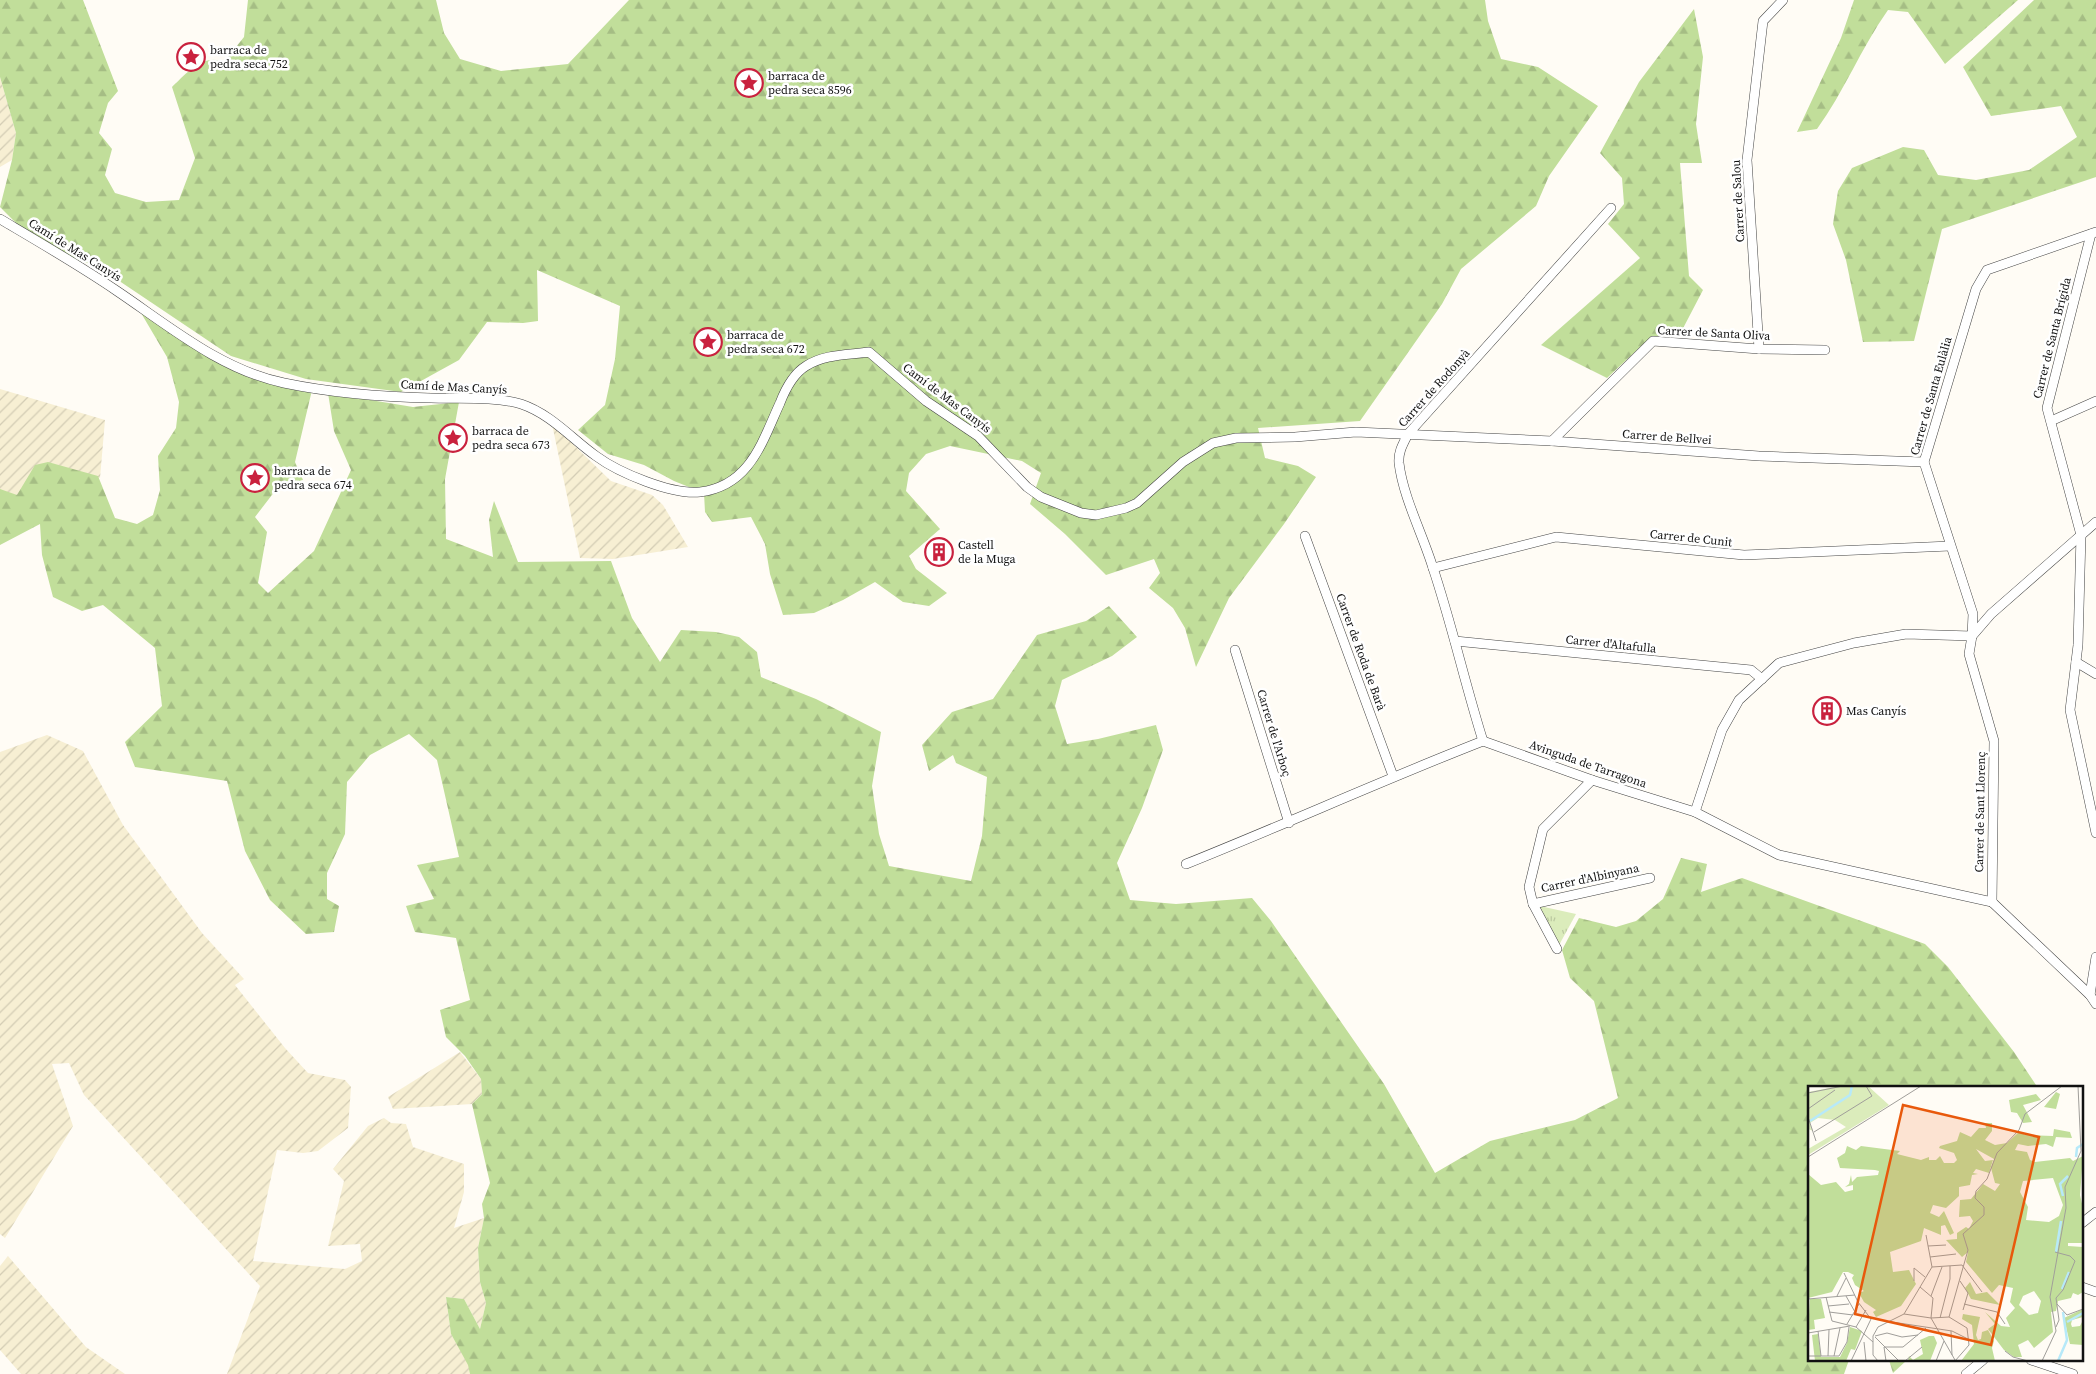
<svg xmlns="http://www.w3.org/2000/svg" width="2096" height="1374" viewBox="0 0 2096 1374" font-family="'Source Serif 4',serif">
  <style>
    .farmland { fill: url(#farmland-furrows) }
    .forest { fill: url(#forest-firs) }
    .park { fill: url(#park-tufts) }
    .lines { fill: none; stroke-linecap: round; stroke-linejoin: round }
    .street-casing { stroke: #444; stroke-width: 10 }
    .street { stroke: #fff; stroke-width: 9 }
    .labels { text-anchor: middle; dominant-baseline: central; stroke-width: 5; stroke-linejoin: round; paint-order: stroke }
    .poi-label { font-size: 12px; fill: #111; stroke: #fff; text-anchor: start }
    .street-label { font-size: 12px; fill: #111; stroke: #fff }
    .inset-river { fill: none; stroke: #b7e9f9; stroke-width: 2.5 }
    .inset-road { fill: none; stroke: #a09e9a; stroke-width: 1 }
    .view { fill: #e8590c; fill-opacity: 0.15; stroke: #e8590c; stroke-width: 2.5 }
    .inset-edge { fill: none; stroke: #111; stroke-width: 2.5 }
  </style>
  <defs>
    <pattern id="farmland-furrows" width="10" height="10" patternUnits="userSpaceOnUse" patternTransform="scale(1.25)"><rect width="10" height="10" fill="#f7efd3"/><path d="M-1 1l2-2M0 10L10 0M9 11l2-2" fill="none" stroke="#d3ccb4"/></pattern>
    <pattern id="forest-firs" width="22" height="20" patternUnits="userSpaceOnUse" patternTransform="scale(1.25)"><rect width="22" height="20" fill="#c1de9a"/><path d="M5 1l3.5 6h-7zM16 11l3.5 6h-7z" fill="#a5bd84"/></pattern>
    <pattern id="park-tufts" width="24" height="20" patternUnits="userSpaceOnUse" patternTransform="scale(1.25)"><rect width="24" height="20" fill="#dbecbb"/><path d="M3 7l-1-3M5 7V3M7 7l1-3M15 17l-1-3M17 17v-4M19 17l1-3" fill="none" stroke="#bbc9a0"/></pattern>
  </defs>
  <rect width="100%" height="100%" fill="#fffcf5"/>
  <!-- farmland -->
  <g class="farmland">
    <polygon points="0,77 16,133 12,160 0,167"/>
    <polygon points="0,389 105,420 100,478 50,463 17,496 0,490"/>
    <polygon points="552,424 611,481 652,495 663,505 688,547 613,559 580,558"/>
    <polygon points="47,735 83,751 123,825 202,933 244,979 235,985 285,1048 308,1073 345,1080 351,1087 348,1128 318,1151 303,1153 277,1150 253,1261 345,1269 362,1261 360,1244 328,1246 344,1181 333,1169 368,1126 384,1118 391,1123 406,1124 413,1147 464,1164 464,1192 454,1228 484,1218 478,1248 480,1282 486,1303 480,1329 464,1299 446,1297 451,1334 469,1365 470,1374 227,1374 260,1286 84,1095 69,1063 52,1064 73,1126 5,1238 0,1234 0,752"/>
    <polygon points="460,1052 481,1079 482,1094 472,1104 393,1109 388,1097"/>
    <polygon points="8,1256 86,1347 125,1374 21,1374 0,1350 0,1266"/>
  </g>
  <!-- forest -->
  <g class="forest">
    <path d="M0,0H83L118,91L108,103L99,133L112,149L105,175L115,193L146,202L179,200L195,158L172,87C186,74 203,53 224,62L244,37L248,0H436L444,33L460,59L501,71L568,64L629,0H1485L1488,21L1501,59L1538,67L1598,106L1549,176L1536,206L1461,269L1442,304L1360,421L1258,428L1265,458L1298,466L1316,477L1284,524L1229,598L1196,667L1185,628L1173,608L1149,588L1160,573L1154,559L1106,575L1065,534L1030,504L1041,473L1022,461L950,446L926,454L909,473L906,491L940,529L909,556L916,569L947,593L929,606L903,602L875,582L843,600L814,613L783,615L770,574L765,544L751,517L712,522L705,512L704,493L674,481L644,465L608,454L578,430L605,405L615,359L620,306L537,270L538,321L523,323L487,322L459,360L401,392L306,379L231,356L97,266L74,259L25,232L0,207L12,160L16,133L0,77Z"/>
    <path d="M1854,0H2018L1945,64L1908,12L1888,10C1861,48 1844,92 1817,129L1797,132L1841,38Z"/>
    <polygon points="2034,0 2096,0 2096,177 1942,229 1914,341 1863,342 1846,260 1833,224 1838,191 1852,168 1903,147 1924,150 1938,175 1976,180 2029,170 2077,137 2061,106 1991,116 1963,67"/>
    <polygon points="1694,9 1703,57 1696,124 1702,163 1680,163 1689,276 1703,290 1679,336 1652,336 1607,378 1541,345 1640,258 1608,224 1624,204 1622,178 1600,153 1639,82"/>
    <polygon points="131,296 229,365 312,390 295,462 303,480 275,491 255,517 267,532 258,583 268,593 314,551 351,470 334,431 328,393 413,407 459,402 445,479 446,539 493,557 489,520 494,501 518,562 611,561 632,618 660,662 681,630 716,632 739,637 757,652 761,677 816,699 881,732 872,786 879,834 889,866 971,881 982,836 987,777 956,763 953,755 929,771 922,745 952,712 993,699 1037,635 1086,621 1109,606 1137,637 1112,656 1062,680 1055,706 1067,744 1098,739 1156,725 1163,750 1142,808 1117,863 1130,900 1176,904 1252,898 1271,921 1384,1084 1435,1173 1490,1141 1575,1120 1618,1098 1594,1001 1570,978 1562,950 1579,918 1616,927 1636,921 1663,899 1681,858 1707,864 1701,892 1742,878 1925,944 1948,967 2014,1052 2038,1088 1810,1088 1810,1360 1849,1360 1844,1374 470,1374 468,1365 451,1334 446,1297 464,1299 480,1329 486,1303 480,1282 478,1248 484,1218 482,1204 490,1183 472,1104 482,1094 481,1079 465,1056 446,1037 440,1010 470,1000 456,938 415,932 406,906 434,899 417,865 459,857 437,760 409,734 370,755 347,782 345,834 327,873 327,899 339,906 334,932 306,934 270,900 245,851 227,781 135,767 125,742 162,706 155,648 103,605 82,611 53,597 42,555 40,524 0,545 0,489 17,495 35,465 48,462 98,476 115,518 137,524 153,515 160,490 158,456 176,428 179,402 167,357"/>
    <polygon points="1889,1360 1907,1360 1893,1373"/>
  </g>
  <!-- park -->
  <polygon class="park" points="1535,905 1576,914 1558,947"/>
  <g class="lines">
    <defs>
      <g id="street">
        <path d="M0,219C39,242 79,265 117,291C169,326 221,370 284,383C332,393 382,397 431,398C458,399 495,396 521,404C551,414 572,439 596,456C619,473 672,495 700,492C750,486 762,442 780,403C785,390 793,374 806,366C824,354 848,355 869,352L926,401L978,436L1027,487L1041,497L1081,513L1096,515L1126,508L1137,503L1183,462L1213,443L1236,438L1295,437L1356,432L1552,441L1759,456L1924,462"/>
        <polyline points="2091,234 2047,408 2081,535 2078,645 2070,710 2096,833"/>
        <polyline points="1759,349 1747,160 1763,21 1783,0"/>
        <polyline points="2051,421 2096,401"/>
        <polyline points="1552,441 1653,341 1759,349 1825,350"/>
        <polyline points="1305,536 1393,776"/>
        <polyline points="1433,568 1556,537 1744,555 1950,546"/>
        <polyline points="1455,641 1751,670 1762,679"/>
        <polyline points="1235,650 1289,823"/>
        <polyline points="2076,662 2096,674"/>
        <path d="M1483,741C1465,684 1452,625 1433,568C1423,535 1403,497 1399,463C1398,452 1403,444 1408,434L1611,208"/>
        <polyline points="1592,780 1543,829 1529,887 1533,904 1650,878"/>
        <polyline points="1695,812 1722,730 1739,700 1779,663 1854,643 1906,634 1972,636 1973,614 1924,462 1976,289 1987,270 2096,232"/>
        <path d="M1186,864C1286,824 1383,780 1483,741L1592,780L1695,812L1779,855L1992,902"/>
        <polyline points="1992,902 1994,741 1969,654 1972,636 1991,614 2096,522"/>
        <polyline points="1992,902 2090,995 2096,1004"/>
        <polyline points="1533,904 1557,949"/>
        <polyline points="2090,995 2096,957"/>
        <polyline points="2082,1223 2096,1212"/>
        <polyline points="2082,1287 2096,1292"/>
        <polyline points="2031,1360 2073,1374"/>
        <polyline points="1966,1374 1983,1360"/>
      </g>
    </defs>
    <!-- street casing -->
    <use href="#street" class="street-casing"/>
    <!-- street -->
    <use href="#street" class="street"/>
  </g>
  <!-- icons -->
  <defs>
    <symbol id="sight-ring" viewBox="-11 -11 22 22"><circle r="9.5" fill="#fff" stroke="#c9213e" stroke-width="1.5"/><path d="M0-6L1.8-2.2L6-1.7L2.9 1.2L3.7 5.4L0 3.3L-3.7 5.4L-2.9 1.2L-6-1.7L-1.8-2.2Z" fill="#c9213e"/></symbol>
    <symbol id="building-ring" viewBox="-11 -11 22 22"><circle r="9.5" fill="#fff" stroke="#c9213e" stroke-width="1.5"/><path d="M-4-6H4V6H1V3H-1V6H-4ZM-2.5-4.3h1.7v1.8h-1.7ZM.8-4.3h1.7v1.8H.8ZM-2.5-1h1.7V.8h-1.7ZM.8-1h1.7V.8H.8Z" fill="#c9213e"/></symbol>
  </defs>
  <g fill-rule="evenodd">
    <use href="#sight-ring" x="175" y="41" width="32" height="32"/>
    <use href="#sight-ring" x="733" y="67" width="32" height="32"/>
    <use href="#sight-ring" x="692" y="326" width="32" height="32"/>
    <use href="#sight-ring" x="437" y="422" width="32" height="32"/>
    <use href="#sight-ring" x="239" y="462" width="32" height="32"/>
    <use href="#building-ring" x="923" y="536" width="32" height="32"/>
    <use href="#building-ring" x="1811" y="695" width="32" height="32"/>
  </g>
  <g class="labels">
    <!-- poi labels -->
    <g class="poi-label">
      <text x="210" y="50">barraca de<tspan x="210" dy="14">pedra seca 752</tspan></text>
      <text x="768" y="76">barraca de<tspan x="768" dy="14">pedra seca 8596</tspan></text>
      <text x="727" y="335">barraca de<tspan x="727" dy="14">pedra seca 672</tspan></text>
      <text x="472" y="431">barraca de<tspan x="472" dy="14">pedra seca 673</tspan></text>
      <text x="274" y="471">barraca de<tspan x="274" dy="14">pedra seca 674</tspan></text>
      <text x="958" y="545">Castell<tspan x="958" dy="14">de la Muga</tspan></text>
      <text x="1846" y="711">Mas Canyís</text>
    </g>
    <!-- street labels -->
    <g class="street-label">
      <text transform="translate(1738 201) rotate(-93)">Carrer de Salou</text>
      <text transform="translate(75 250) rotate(32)">Camí de Mas Canyís</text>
      <text transform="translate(1714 333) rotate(3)">Carrer de Santa Oliva</text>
      <text transform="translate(2052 338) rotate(-76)">Carrer de Santa Brígida</text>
      <text transform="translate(454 387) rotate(3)">Camí de Mas Canyís</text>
      <text transform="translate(1434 388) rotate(-48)">Carrer de Rodonyà</text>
      <text transform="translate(1931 396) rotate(-74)">Carrer de Santa Eulàlia</text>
      <text transform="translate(947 398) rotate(37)">Camí de Mas Canyís</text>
      <text transform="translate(1667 437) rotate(4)">Carrer de Bellvei</text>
      <text transform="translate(1691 538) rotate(6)">Carrer de Cunit</text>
      <text transform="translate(1611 644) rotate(6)">Carrer d'Altafulla</text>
      <text transform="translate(1361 652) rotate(70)">Carrer de Roda de Barà</text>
      <text transform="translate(1274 733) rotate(73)">Carrer de l'Arboç</text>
      <text transform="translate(1588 764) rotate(19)">Avinguda de Tarragona</text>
      <text transform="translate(1980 812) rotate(-89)">Carrer de Sant Llorenç</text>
      <text transform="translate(1590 878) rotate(-12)">Carrer d'Albinyana</text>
    </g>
  </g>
  <!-- overview -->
  <g transform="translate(1808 1086)">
    <rect width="275" height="275" fill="#fffcf5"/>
    <path d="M32,0H60L81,19L0,69V63L38,41L27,34L10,32L2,37L5,45L0,43V6Z" fill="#dbecbb"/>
    <path d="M248,6L252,8L248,23L236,21ZM228,8L233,14L215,19L224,36L215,37L209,27L203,26L201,14ZM177,37H184V45L177,54L187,59L199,57L211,46L218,49L245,50L246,43L262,46L264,52L248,51L245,61L238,58L220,60L210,58L207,64L219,66L222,74L227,76L262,72L265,75L275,70L272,109L275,122V157H260V160L275,161V206L270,209L265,207L263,212L250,215L248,225L243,226L245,246L226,262L220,254L210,259L214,271H206L196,264L180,243L187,238L177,226L193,240L202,241L198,232L207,222L202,216L205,202L191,199L184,207L158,176L160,166L154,171L138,154L149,153V147L158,141L161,143L165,135L162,130L151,131L152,114L163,113L175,98L187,105L192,98L187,97L183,82L186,73L168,63L177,75L185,74L181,87L168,83L165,87L170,88L164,89L162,99L151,101V110L138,122L125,119L122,127L131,131L136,125L146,147L142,149L137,139L133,140V149L116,142L113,155L82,166L85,186L101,184L108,198L93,220L68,231L65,226L68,224L56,216L51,207L56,205L47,199L44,192L46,189L40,186H35L24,206L0,212V88L13,99L28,96L37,106L45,104V99L37,101L41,98L43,89L44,96L49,91L70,89L71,85L67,84L32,82L29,72L37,67L39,60L48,64L53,60L92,65L89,68L113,74L121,71V74H128L132,70L136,77H146L149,74L146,67L131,62L132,60L149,55L152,46L163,51L171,42H178ZM245,92L255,119L251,130L241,136L218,134L220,121L212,106L215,95ZM226,205L233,215L230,227L221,229L211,219L215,210ZM162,196L168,208L179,206L192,219L163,213L157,202ZM2,213H13L17,232L6,234L7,243L0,244ZM275,223V231L264,234L263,238L264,241L272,240L275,234V259L262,258L256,232ZM155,228L172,231L168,249L170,254L173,253L174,246L180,244L186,255L184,262L187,275H153L166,258L164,239L154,233ZM42,241L54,245L47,264L43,263L38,275H7L4,249L10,248L13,271H32L39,257ZM121,250H126L129,257L122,275H100L101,270L105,274L115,268L112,254Z" fill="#c1de9a" fill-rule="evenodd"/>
    <path class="inset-river" d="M2,35L42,9L44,0M268,71L269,62L275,58M255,110L252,98L260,90M248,166L253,135M254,203L261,186M259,236L275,227M250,275L259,254L255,226"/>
    <path class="inset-road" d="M0,7L35,0M0,23L27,4M0,31L8,55M6,46L64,10L58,0M0,71L113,0M120,160L138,159M247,166L262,170L267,175L255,204L248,212L251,234L248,241M122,171L148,168M124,181L154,179L174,206M36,187L50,216L63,233L43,275M106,195V182L117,191M152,195L160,207L155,224M112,201L125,212L123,232L141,231L159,242L161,259L147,275M29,210L38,192M38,210L47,226M123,210L134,181M18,211L24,235L48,241L65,256M0,213L47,209M156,218L189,226L197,238M249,218L259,229L275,223M20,220L41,218M21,226L45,229M96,228L124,181L118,149M96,228L123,232L147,274M141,231L160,164L155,148L176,129V121L167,112L168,105L179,93L189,67L211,44L217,28L254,0M132,232L142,193V180M84,236L144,245L160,253M39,238L51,218M48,241L58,224M10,245L13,270M143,245L144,269M0,247L42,240M67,250L79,247L94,251L110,249M67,251L91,275M56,256L58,275M197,265L205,271L220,275M0,270H31L39,256L41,241M20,270L21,244M26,270L32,242M70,275L65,269V250L70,241L96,228M78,275L76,261H95L118,242M97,275L114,261M128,275L136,255M234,275L248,245L242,211L258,122L257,101L273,65L270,0"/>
    <path class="view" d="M95,19L231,51L183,259L47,228Z"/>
    <rect width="275" height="275" class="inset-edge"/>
  </g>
</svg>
